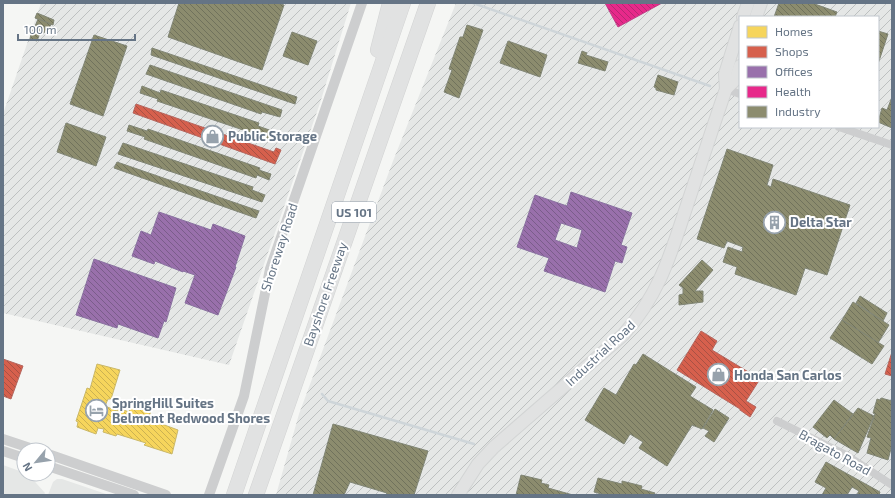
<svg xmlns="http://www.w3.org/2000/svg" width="895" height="498" viewBox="0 0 895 498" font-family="'Exo 2',sans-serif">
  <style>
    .built { fill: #e5e7e6 }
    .industrial { fill: url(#industrial-furrows); fill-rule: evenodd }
    .homes { fill: url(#homes-back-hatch); stroke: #cab868 }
    .shops { fill: url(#shops-back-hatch); stroke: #b4665e }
    .offices { fill: url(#offices-back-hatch); stroke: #8971a0; fill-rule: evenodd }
    .health { fill: url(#health-back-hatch); stroke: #c04088 }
    .industry { fill: url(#industry-back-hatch); stroke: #808575 }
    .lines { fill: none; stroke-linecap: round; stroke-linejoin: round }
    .stream { stroke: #ced5d9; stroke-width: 2.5 }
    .secondary-casing { stroke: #d2d4d4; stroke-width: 14 }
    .motorway-casing { stroke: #d2d3d3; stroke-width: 16 }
    .minor { stroke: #cdcecf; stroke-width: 8 }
    .tertiary { stroke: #cdcecf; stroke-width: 10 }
    .secondary { stroke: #e1e2e2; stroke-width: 12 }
    .motorway { stroke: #e1e2e2; stroke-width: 15 }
    .labels { text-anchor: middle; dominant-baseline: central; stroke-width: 4; stroke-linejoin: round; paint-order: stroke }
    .shield { fill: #fff; stroke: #939eaa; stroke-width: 1 }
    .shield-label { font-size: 12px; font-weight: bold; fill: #657485 }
    .poi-label { font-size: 13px; font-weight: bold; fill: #657485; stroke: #fff; text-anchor: start }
    .street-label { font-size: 13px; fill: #657485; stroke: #fff }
  </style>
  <defs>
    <pattern id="industrial-furrows" width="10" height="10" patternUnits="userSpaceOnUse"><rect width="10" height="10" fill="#e5e7e6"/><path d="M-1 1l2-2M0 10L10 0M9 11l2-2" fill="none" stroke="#bdc0c0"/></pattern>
    <pattern id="homes-back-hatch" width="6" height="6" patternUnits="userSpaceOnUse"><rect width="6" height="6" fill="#f6d55c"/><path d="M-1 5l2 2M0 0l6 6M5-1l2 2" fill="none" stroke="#cbb152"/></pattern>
    <pattern id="shops-back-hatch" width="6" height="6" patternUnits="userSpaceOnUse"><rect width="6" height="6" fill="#d6604d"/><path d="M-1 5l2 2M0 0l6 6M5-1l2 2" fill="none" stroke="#a85144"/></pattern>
    <pattern id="offices-back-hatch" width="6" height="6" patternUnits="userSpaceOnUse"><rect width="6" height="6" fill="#9970ab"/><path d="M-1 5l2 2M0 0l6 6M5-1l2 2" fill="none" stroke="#7a5d8a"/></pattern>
    <pattern id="health-back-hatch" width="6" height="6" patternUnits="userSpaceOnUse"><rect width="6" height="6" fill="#e7298a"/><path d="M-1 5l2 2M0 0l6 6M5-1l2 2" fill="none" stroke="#b52872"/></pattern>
    <pattern id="industry-back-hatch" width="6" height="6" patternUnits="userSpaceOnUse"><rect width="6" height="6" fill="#8c8c6e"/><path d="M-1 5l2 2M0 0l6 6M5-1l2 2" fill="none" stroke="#70725c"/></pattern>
  </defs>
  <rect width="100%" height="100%" fill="#f5f6f4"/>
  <!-- built -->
  <g class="built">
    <polygon points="3,465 28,474 45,493 44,495 3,495"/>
    <polygon points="57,479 62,479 109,495 48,495 53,482"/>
  </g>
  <!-- industrial -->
  <g class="industrial">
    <polygon points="41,3 351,3 320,103 229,365 3,313 3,114"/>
    <path d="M456,3H892V495H276L299,414L393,161ZM740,17H878V127H740Z"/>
  </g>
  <!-- homes -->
  <polygon class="homes" points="97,364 120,370 111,399 108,399 105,406 117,411 118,408 129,412 131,404 151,411 148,419 178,430 172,454 144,445 146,443 117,434 116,436 103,432 104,429 98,428 96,434 77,427 78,422 76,421 87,388 90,389"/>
  <!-- shops -->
  <g class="shops">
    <polygon points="136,104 274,152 276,148 281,150 275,164 133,113"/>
    <polygon points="701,331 717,341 712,350 760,379 746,401 756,407 750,417 740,410 740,409 677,370"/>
    <polygon points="892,352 892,376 885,374"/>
    <polygon points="3,359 23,366 11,399 3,396"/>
  </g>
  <!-- offices -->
  <g class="offices">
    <path d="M571,192L632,213L621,245L627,247L622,263L615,261L605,292L544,271L549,258L517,247L535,195L567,206ZM561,223L582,230L577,248L555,240Z"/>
    <polygon points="159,212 211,230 213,224 245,236 235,267 236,267 218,315 185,303 195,275 183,271 183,272 155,261 154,264 132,256 141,231 151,235"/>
    <polygon points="94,259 176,288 166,322 164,321 158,338 118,324 117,328 76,315"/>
  </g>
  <!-- health -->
  <polygon class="health" points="605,3 662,3 618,27"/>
  <!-- industry -->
  <g class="industry">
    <polygon points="179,3 277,3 284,5 262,70 168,37"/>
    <polygon points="779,3 812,3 837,12 835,17 774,17"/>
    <polygon points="37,13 54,20 53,25 35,18"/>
    <polygon points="38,19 51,24 49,29 36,24"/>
    <polygon points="36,24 46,28 44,33 34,29"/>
    <polygon points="467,25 483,30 459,98 444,92 452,70 449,69 460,37 463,37"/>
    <polygon points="32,30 40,33 37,41 30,39"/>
    <polygon points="878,31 888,34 878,64"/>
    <polygon points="292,32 317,41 308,65 283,56"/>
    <polygon points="94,35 127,46 103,116 70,104"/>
    <polygon points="508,41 547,55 540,77 500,63"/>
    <polygon points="152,48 297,97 295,104 151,55"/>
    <polygon points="582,51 587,53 586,55 608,62 605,71 578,63"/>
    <polygon points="150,65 282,110 280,117 262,112 261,114 146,74"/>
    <polygon points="658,75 678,82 674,95 656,90 656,88 654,87"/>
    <polygon points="142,86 160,93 161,90 259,123 258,126 275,132 273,140 157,101 158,99 140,93"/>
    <polygon points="892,97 892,128 878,122 882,108 887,110"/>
    <polygon points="66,123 106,137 96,166 57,152"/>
    <polygon points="129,125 147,131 148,129 260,168 259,170 271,174 269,180 257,175 256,178 144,139 145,137 127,131"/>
    <polygon points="123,143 253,187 252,190 265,195 262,202 118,154"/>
    <polygon points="727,149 773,165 767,185 771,187 773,179 850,205 827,275 805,268 796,295 735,274 737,267 723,262 728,247 742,252 743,247 727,241 724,248 697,239"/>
    <polygon points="117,162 259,211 256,218 114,168"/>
    <polygon points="702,260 713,270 695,291 703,291 703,302 679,305 679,295 683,294 683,288 679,285"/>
    <polygon points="860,296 887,313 883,321 856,303"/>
    <polygon points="853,302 889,325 878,343 842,320"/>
    <polygon points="842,320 884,346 872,364 830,338"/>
    <polygon points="643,354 696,387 690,396 713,410 702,429 692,425 667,466 639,448 643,442 630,434 624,444 585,420 604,388 616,395 634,364 636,365"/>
    <polygon points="881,398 892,401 892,445 888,460 867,453 871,438 867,437 875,414 873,413 877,399 880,400"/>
    <polygon points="834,400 853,414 834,439 830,435 827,438 813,427"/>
    <polygon points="858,408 874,416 858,453 834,439"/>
    <polygon points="715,409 729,418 714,442 705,436 709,431 703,428"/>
    <polygon points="333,424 428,451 414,495 386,495 387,493 350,482 344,495 313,495"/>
    <polygon points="826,462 880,492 879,495 857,495 859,491 852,487 847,495 822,495 826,488 815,482"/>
    <polygon points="521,475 542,480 541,483 549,485 548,488 573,495 516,495"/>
    <polygon points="598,478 622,484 622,481 642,486 641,489 655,493 654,495 605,495 594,492"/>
  </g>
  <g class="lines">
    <!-- stream -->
    <g class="stream">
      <polyline points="473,3 710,86"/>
      <polyline points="322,394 328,401 474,444"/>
    </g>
    <defs>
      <g id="secondary">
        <polyline points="743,17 748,3"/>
        <polyline points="756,17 761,3"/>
        <polyline points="726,89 735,80 740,66"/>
        <path d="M458,495L478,464L494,447L623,335C660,294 671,253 688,202C701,164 713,126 726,89L725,74L740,26"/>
      </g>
      <g id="motorway">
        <polyline points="378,50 390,3"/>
        <polyline points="234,495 403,3"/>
        <polyline points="256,495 428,3"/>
      </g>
    </defs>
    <!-- secondary casing -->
    <use href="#secondary" class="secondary-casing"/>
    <!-- motorway casing -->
    <use href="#motorway" class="motorway-casing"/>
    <!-- minor -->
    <g class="minor">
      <polyline points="726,89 740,94"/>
      <polyline points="839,127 892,145"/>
      <polyline points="777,421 846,455 892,485"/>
    </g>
    <!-- tertiary -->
    <g class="tertiary">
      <polyline points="3,439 36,450"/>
      <polyline points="3,451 24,458"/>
      <polyline points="48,454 166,495"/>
      <polyline points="48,466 134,495"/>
      <polyline points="209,495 244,396 270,269 362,3"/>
    </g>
    <!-- secondary -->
    <use href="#secondary" class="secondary"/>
    <!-- motorway -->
    <use href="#motorway" class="motorway"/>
  </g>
  <!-- icons -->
  <defs>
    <symbol id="shop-ring" viewBox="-11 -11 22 22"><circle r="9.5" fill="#fff" stroke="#97a2ac" stroke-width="1.5"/><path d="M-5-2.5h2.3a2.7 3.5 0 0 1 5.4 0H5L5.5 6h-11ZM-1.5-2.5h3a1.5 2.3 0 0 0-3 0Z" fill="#97a2ac"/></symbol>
    <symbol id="building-ring" viewBox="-11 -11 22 22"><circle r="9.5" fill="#fff" stroke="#97a2ac" stroke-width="1.5"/><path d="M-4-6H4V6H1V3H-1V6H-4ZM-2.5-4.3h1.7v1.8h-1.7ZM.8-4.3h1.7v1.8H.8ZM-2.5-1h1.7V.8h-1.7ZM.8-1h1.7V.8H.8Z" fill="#97a2ac"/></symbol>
    <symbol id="hotel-ring" viewBox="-11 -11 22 22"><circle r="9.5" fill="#fff" stroke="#97a2ac" stroke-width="1.5"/><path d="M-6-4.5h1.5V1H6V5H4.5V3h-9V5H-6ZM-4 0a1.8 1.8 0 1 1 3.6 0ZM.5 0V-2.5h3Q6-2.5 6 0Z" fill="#97a2ac"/></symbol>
  </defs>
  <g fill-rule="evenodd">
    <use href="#shop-ring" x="200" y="124" width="25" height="25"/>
    <use href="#building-ring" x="762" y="210" width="25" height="25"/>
    <use href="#shop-ring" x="706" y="362" width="25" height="25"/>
    <use href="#hotel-ring" x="84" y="398" width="25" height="25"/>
  </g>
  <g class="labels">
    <!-- shield labels -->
    <rect class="shield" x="332" y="202" width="44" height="20" rx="3"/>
    <g class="shield-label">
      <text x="354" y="212">US 101</text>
    </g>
    <!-- poi labels -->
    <g class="poi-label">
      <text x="228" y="136">Public Storage</text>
      <text x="790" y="222">Delta Star</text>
      <text x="734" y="375">Honda San Carlos</text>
      <text x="112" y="403">SpringHill Suites<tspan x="112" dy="15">Belmont Redwood Shores</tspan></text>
    </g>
    <!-- street labels -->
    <g class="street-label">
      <text transform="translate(279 247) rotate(-72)">Shoreway Road</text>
      <text transform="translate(325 294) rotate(-71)">Bayshore Freeway</text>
      <text transform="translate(600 353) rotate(-43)">Industrial Road</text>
      <text transform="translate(835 452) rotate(29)">Bragato Road</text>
    </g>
  </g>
  <!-- border -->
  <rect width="895" height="498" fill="none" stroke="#657485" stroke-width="8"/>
  <!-- legend -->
  <rect x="739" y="16" width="140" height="112" fill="#ffffff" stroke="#c1c7ce"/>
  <rect x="747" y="26" width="20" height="12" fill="#f6d55c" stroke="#c1c7ce"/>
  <text x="775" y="36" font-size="12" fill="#657485">Homes</text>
  <rect x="747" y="46" width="20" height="12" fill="#d6604d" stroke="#c1c7ce"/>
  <text x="775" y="56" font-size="12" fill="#657485">Shops</text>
  <rect x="747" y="66" width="20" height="12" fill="#9970ab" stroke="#c1c7ce"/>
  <text x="775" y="76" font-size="12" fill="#657485">Offices</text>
  <rect x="747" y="86" width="20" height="12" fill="#e7298a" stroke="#c1c7ce"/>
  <text x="775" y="96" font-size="12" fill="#657485">Health</text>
  <rect x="747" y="106" width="20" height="12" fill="#8c8c6e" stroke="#c1c7ce"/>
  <text x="775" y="116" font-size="12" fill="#657485">Industry</text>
  <!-- north arrow -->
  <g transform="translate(36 462) rotate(241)"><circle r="19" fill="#ffffff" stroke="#c1c7ce"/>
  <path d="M0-3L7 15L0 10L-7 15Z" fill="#97a2ac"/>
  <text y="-6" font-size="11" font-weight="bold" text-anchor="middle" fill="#657485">N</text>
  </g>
  <!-- scale -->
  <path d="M18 34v6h117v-6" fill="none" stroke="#657485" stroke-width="2"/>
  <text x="24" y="34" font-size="12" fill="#657485" stroke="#ffffff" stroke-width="3" paint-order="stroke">100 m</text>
</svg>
